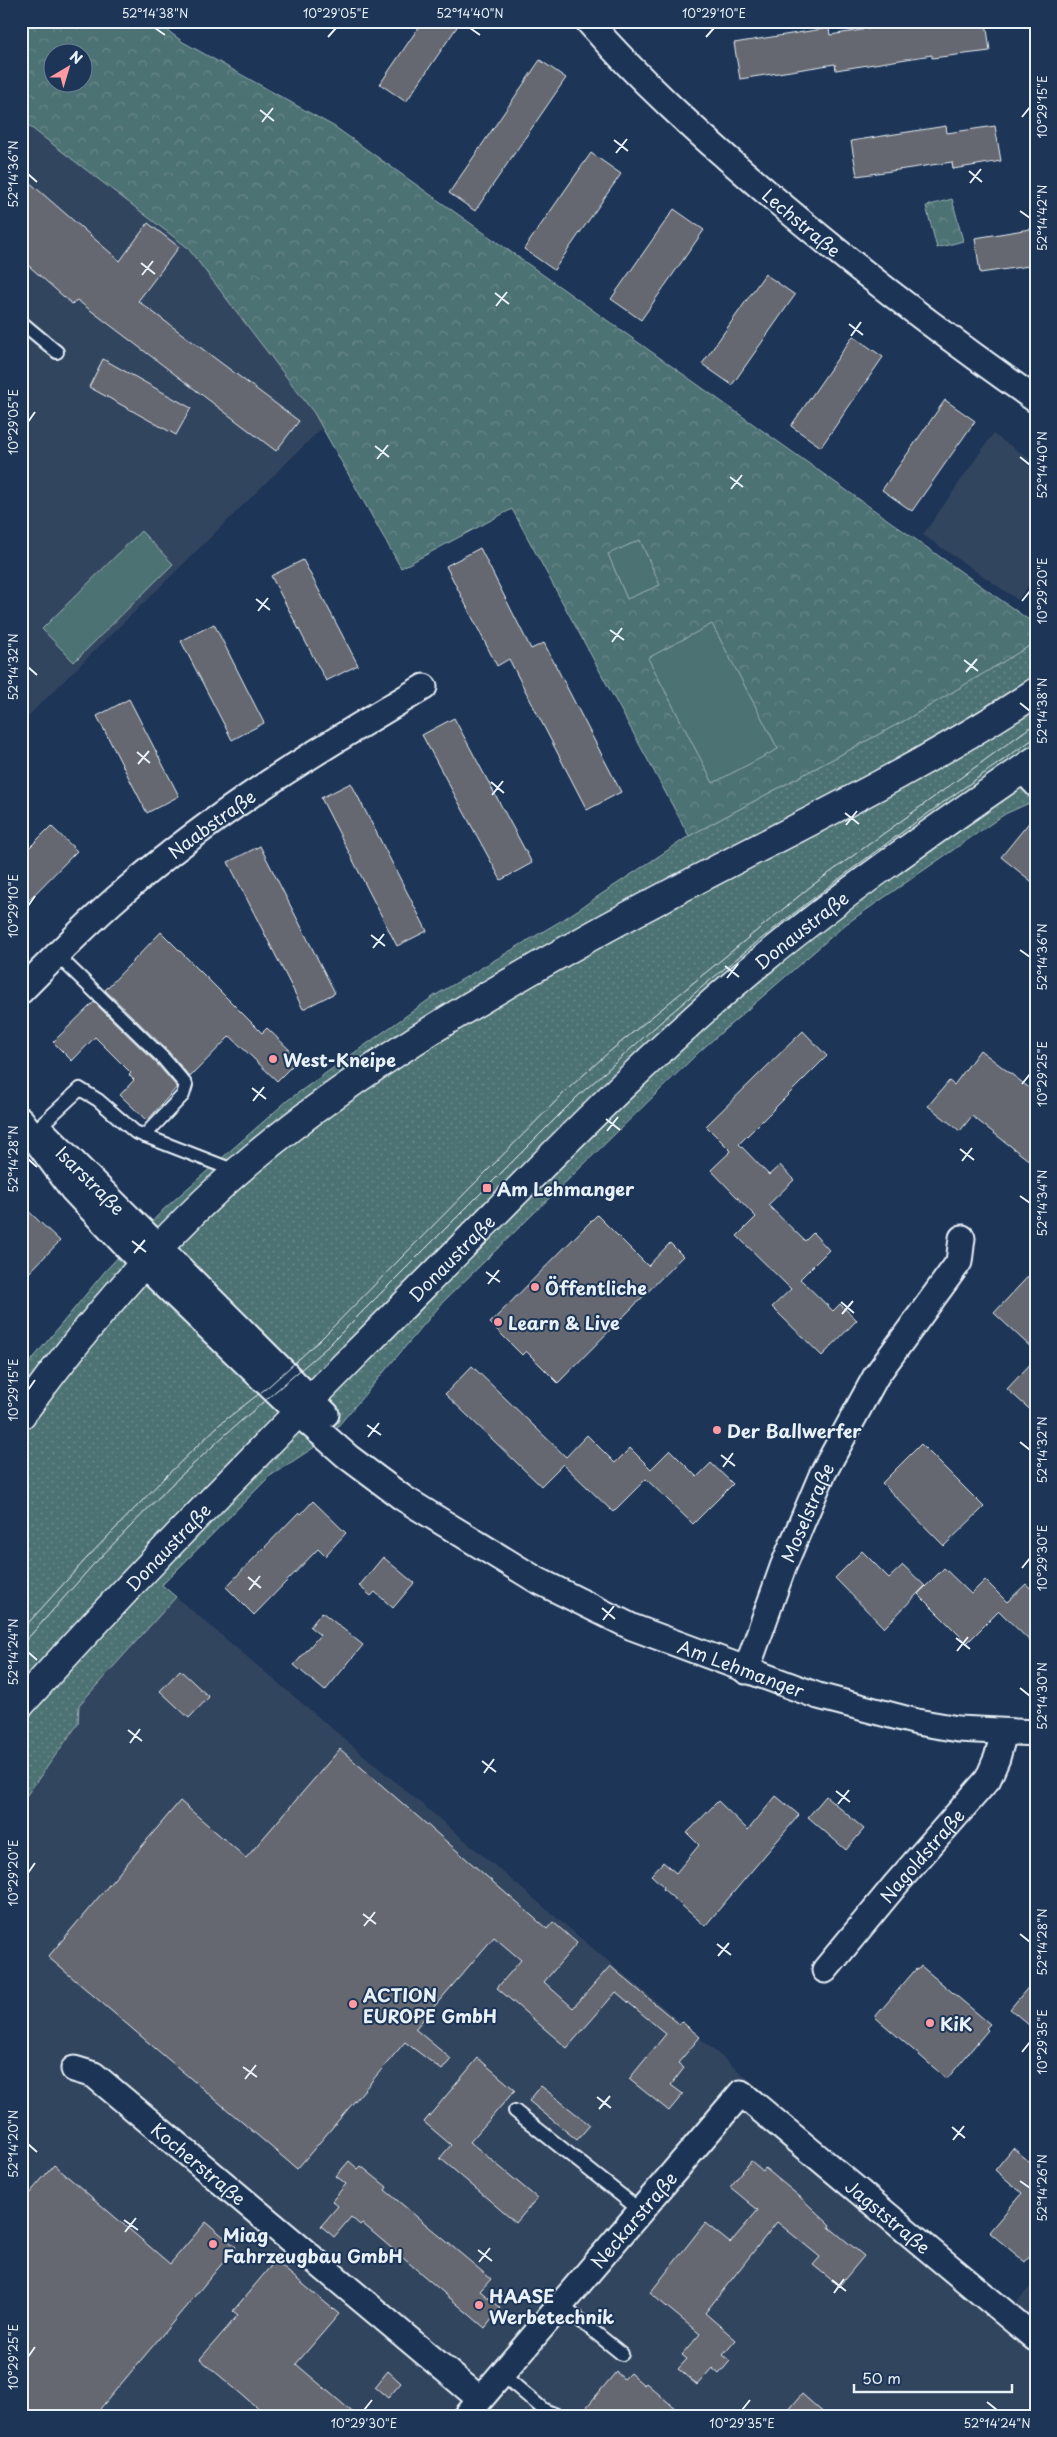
<svg xmlns="http://www.w3.org/2000/svg" width="1057" height="2437" viewBox="0 0 1057 2437" font-family="'Playpen Sans',sans-serif">
  <style>
    .built { fill: #33445e }
    .grass { fill: url(#grass-dots); stroke: #9bb2b6 }
    .park { fill: url(#park-crowns); stroke: #9bb2b6; fill-rule: evenodd }
    .pitch { fill: #4e7273; stroke: #9bb2b6 }
    .building { fill: #65676f; stroke: #e8f1f8 }
    .lines { fill: none; stroke-linecap: round; stroke-linejoin: round }
    .lane-casing { stroke: #e8f1f8; stroke-width: 16 }
    .street-casing { stroke: #e8f1f8; stroke-width: 29 }
    .secondary-casing { stroke: #e8f1f8; stroke-width: 31 }
    .lane { stroke: #1d3557; stroke-width: 12 }
    .street { stroke: #1d3557; stroke-width: 25 }
    .secondary { stroke: #1d3557; stroke-width: 28 }
    .tram { stroke: #e8f1f8; stroke-width: 1 }
    .ticks { fill: none; stroke: #e8f1f8; stroke-width: 2 }
    .poi-dot { fill: #ff9aa2; stroke: #1d3557; stroke-width: 2 }
    .labels { text-anchor: middle; dominant-baseline: central; stroke-width: 4; stroke-linejoin: round; paint-order: stroke }
    .street-label { font-size: 18px; fill: #e8f1f8; stroke: #1d3557 }
    .poi-label { font-size: 18px; font-weight: bold; fill: #e8f1f8; stroke: #1d3557; text-anchor: start }
    .neatline { fill: none; stroke: #e8f1f8; stroke-width: 2 }
    .ticks-label { font-size: 12px; text-anchor: middle; fill: #e8f1f8 }
  </style>
  <defs>
    <pattern id="grass-dots" width="8" height="8" patternUnits="userSpaceOnUse" patternTransform="scale(1.25)"><rect width="8" height="8" fill="#4e7273"/><path d="M2 2h.1M6 6h.1" fill="none" stroke="#688788" stroke-width="1.8" stroke-linecap="round"/></pattern>
    <pattern id="park-crowns" width="20" height="18" patternUnits="userSpaceOnUse" patternTransform="scale(1.25)"><rect width="20" height="18" fill="#4e7273"/><path d="M2 6a3 3 0 1 1 6 0M12 15a3 3 0 1 1 6 0" fill="none" stroke="#688788"/></pattern>
  </defs>
  <rect width="100%" height="100%" fill="#1d3557"/>
  <filter id="ink" filterUnits="userSpaceOnUse"><feTurbulence type="fractalNoise" baseFrequency=".02" numOctaves="2"/><feDisplacementMap in="SourceGraphic" scale="10" xChannelSelector="R" yChannelSelector="G"/><feConvolveMatrix kernelMatrix="1 2 1 2 8 2 1 2 1" color-interpolation-filters="sRGB"/></filter>
  <g filter="url(#ink)">
    <!-- built -->
    <g class="built">
      <polygon points="21,120 187,247 314,413 322,428 21,723"/>
      <polygon points="993,434 1036,463 1036,575 1018,600 923,535"/>
      <polygon points="176,1597 1015,2304 1036,2280 1036,2416 21,2416 21,1787 79,1705"/>
    </g>
    <!-- grass -->
    <polygon class="grass" points="1036,642 1036,800 1005,814 846,924 700,1051 444,1301 327,1439 270,1476 162,1585 176,1597 79,1705 78,1724 21,1803 21,1373 106,1270 164,1209 288,1100 434,996 564,919 689,836 909,718"/>
    <!-- park -->
    <g class="park">
      <path d="M21,21H155L183,42L335,127L1036,625V642L909,718L689,836L512,509L401,568L314,413L187,247L21,120ZM52,52H82V82H52Z"/>
      <polygon points="952,199 963,241 937,248 926,206"/>
    </g>
    <!-- pitch -->
    <g class="pitch">
      <polygon points="141,531 173,564 74,662 42,629"/>
      <polygon points="640,540 660,585 627,599 608,554"/>
      <polygon points="712,624 778,749 713,783 648,658"/>
    </g>
    <!-- building -->
    <g class="building">
      <polygon points="423,21 461,21 406,102 380,84"/>
      <polygon points="918,21 926,21 927,24 949,21 986,21 990,51 932,58 932,55 836,70 835,64 740,79 734,43 829,28 830,35"/>
      <polygon points="540,60 566,78 475,211 449,193"/>
      <polygon points="946,126 947,133 995,126 1001,161 953,169 952,162 857,176 851,141"/>
      <polygon points="591,153 621,174 554,270 524,249"/>
      <polygon points="21,175 120,261 148,223 179,247 138,301 299,421 276,451 77,300 72,304 21,259"/>
      <polygon points="674,209 704,230 641,320 611,299"/>
      <polygon points="1036,228 1036,265 980,273 975,238"/>
      <polygon points="765,274 795,295 732,385 702,364"/>
      <polygon points="853,336 883,357 821,447 791,426"/>
      <polygon points="103,359 191,408 176,435 89,387"/>
      <polygon points="945,400 975,421 912,511 882,490"/>
      <polygon points="480,548 531,649 544,643 621,792 587,810 509,659 497,666 446,566"/>
      <polygon points="303,560 358,665 326,681 271,576"/>
      <polygon points="214,624 264,723 232,740 181,641"/>
      <polygon points="129,699 179,796 147,813 97,716"/>
      <polygon points="454,718 532,863 501,880 422,735"/>
      <polygon points="351,783 427,931 397,946 321,798"/>
      <polygon points="1036,814 1036,885 1001,857"/>
      <polygon points="51,826 77,851 21,908 21,856"/>
      <polygon points="260,846 335,993 303,1009 228,862"/>
      <polygon points="161,932 262,1033 267,1028 299,1059 277,1081 230,1036 190,1077 169,1052 105,990"/>
      <polygon points="94,1002 157,1064 177,1087 147,1121 120,1095 134,1080 129,1075 131,1073 95,1037 72,1061 53,1042"/>
      <polygon points="803,1031 827,1056 739,1144 769,1175 780,1165 794,1180 768,1205 805,1241 813,1233 829,1250 800,1279 833,1311 840,1304 857,1320 822,1356 772,1307 791,1289 737,1236 756,1217 711,1170 731,1151 706,1126"/>
      <polygon points="980,1050 1036,1093 1036,1166 972,1116 960,1131 928,1106 949,1081 954,1085"/>
      <polygon points="21,1204 60,1241 21,1281"/>
      <polygon points="597,1215 648,1266 670,1243 683,1256 558,1383 526,1351 522,1355 490,1323"/>
      <polygon points="1036,1268 1036,1352 994,1313"/>
      <polygon points="1036,1358 1036,1415 1007,1389"/>
      <polygon points="472,1366 566,1457 587,1435 615,1463 630,1448 651,1469 670,1450 697,1477 711,1463 733,1484 693,1524 646,1479 613,1512 563,1464 541,1486 445,1394"/>
      <polygon points="921,1444 984,1507 944,1546 882,1483"/>
      <polygon points="313,1501 346,1533 325,1556 318,1549 254,1615 226,1587 299,1512 301,1514"/>
      <polygon points="862,1551 889,1578 903,1565 925,1586 884,1628 835,1578"/>
      <polygon points="383,1557 414,1583 393,1608 375,1592 371,1596 359,1586"/>
      <polygon points="944,1568 971,1594 985,1580 1007,1602 1026,1584 1036,1593 1036,1647 999,1611 967,1643 918,1594"/>
      <polygon points="322,1612 363,1645 325,1691 294,1665 320,1635 310,1627"/>
      <polygon points="180,1670 209,1697 189,1718 160,1691"/>
      <polygon points="340,1749 547,1929 553,1922 577,1943 544,1982 573,2008 610,1966 679,2024 681,2021 700,2037 678,2063 684,2068 671,2085 683,2094 669,2111 629,2079 666,2034 616,1992 567,2048 497,1988 521,1960 494,1937 415,2029 451,2059 442,2070 405,2042 297,2169 48,1957 180,1801 246,1858"/>
      <polygon points="776,1796 799,1815 705,1926 663,1889 664,1887 651,1875 663,1862 676,1873 699,1845 687,1833 718,1801 748,1830"/>
      <polygon points="826,1796 864,1829 846,1850 808,1817"/>
      <polygon points="921,1966 990,2024 986,2028 988,2030 947,2079 875,2017 916,1969 918,1970"/>
      <polygon points="1036,1978 1036,2031 1010,2009"/>
      <polygon points="478,2058 515,2090 470,2142 537,2198 516,2223 440,2158 451,2145 424,2122"/>
      <polygon points="541,2086 590,2125 577,2140 529,2101"/>
      <polygon points="1013,2148 1036,2167 1036,2249 1025,2262 989,2232 1022,2193 995,2170"/>
      <polygon points="349,2161 358,2169 361,2166 387,2187 385,2190 491,2279 480,2291 501,2308 485,2328 362,2223 360,2225 351,2217 334,2237 321,2226 338,2206 332,2201 346,2184 336,2176"/>
      <polygon points="751,2161 763,2171 765,2168 799,2196 830,2225 829,2227 864,2256 839,2286 813,2265 820,2257 777,2222 705,2313 736,2340 723,2355 730,2361 719,2374 712,2368 697,2385 678,2369 687,2359 682,2355 700,2334 650,2293 705,2223 730,2243 758,2210 730,2187"/>
      <polygon points="54,2165 170,2264 206,2222 236,2247 94,2416 21,2416 21,2203"/>
      <polygon points="275,2261 339,2314 296,2364 357,2416 267,2416 200,2359 238,2315 233,2311"/>
      <polygon points="388,2371 401,2383 388,2398 375,2387"/>
      <polygon points="616,2372 624,2379 630,2373 644,2385 646,2383 684,2416 579,2416"/>
      <polygon points="802,2394 827,2416 784,2416"/>
    </g>
    <g class="lines">
      <defs>
        <g id="lane">
          <polyline points="21,322 57,352"/>
          <polyline points="1017,773 1036,793"/>
          <polyline points="57,955 163,1058 186,1085 183,1095 144,1136"/>
          <polyline points="38,1128 80,1089 98,1100 135,1132 238,1172"/>
          <polyline points="515,2111 641,2211"/>
          <polyline points="561,2305 622,2354"/>
          <polyline points="502,2374 544,2410 559,2416"/>
        </g>
        <g id="street">
          <path id="s1" d="M588,21C639,80 698,133 757,184C846,261 939,332 1036,400"/>
          <path id="s2" d="M21,991C55,957 88,922 125,891C216,811 321,748 424,687"/>
          <path id="s3" d="M21,1120L73,1190L144,1265L298,1413L348,1457L403,1498L535,1579L632,1627L818,1696L917,1722L958,1729L1036,1733"/>
          <path id="s4" d="M45,1134L326,1414"/>
          <path id="s5" d="M746,1671L783,1567L822,1475L876,1376L959,1262L962,1238"/>
          <path id="s6" d="M825,1970L896,1884L988,1779L997,1758L1004,1733"/>
          <path id="s7" d="M74,2069L94,2075L480,2399"/>
          <path id="s8" d="M466,2416L741,2093L1036,2339"/>
        </g>
        <g id="secondary">
          <path d="M21,1415C89,1322 166,1231 254,1157C354,1074 468,1005 581,942C731,857 892,788 1036,692"/>
          <path id="s9" d="M21,1704C150,1560 287,1424 423,1286C533,1176 640,1061 760,962C848,889 942,825 1036,760"/>
        </g>
      </defs>
      <!-- lane casing -->
      <use href="#lane" class="lane-casing"/>
      <!-- street casing -->
      <use href="#street" class="street-casing"/>
      <!-- secondary casing -->
      <use href="#secondary" class="secondary-casing"/>
      <!-- lane -->
      <use href="#lane" class="lane"/>
      <!-- street -->
      <use href="#street" class="street"/>
      <!-- secondary -->
      <use href="#secondary" class="secondary"/>
      <!-- tram -->
      <g class="tram">
        <polyline points="21,1631 86,1559 164,1478 220,1424 269,1386 320,1340 569,1088 609,1052 810,887 1036,723"/>
        <path d="M21,1646L92,1566L171,1485L227,1433L326,1348L578,1096C609,1069 640,1040 671,1013C787,914 911,824 1036,737"/>
      </g>
    </g>
  </g>
  <!-- ticks -->
  <path class="ticks" d="M155,28L165,35M470,28L480,35M328,37L336,28M706,37L714,28M260,110L274,121M1022,117L1030,107M262,122L273,108M614,140L628,151M616,153L627,139M969,171L982,182M28,174L37,182M970,183L981,169M1020,211L1030,218M141,263L155,274M142,275L153,261M495,293L509,304M496,306L507,292M849,324L863,335M851,336L861,322M28,422L35,412M375,446L389,457M1020,457L1030,465M377,459L388,445M730,477L743,487M731,489L742,475M256,599L270,610M1022,601L1030,591M258,611L268,598M610,630L624,640M612,642L622,628M964,660L978,671M28,667L37,675M966,672L977,659M1020,703L1030,711M137,752L150,763M138,764L149,751M491,782L504,793M492,795L503,781M845,813L859,824M846,825L857,811M28,906L35,896M371,935L385,946M373,948L384,934M1020,950L1030,957M725,966L739,977M727,978L738,964M1022,1084L1030,1074M252,1088L266,1099M253,1101L264,1087M606,1119L620,1130M607,1131L618,1117M960,1149L974,1160M28,1159L37,1167M962,1161L972,1148M1020,1196L1030,1203M132,1241L146,1252M134,1253L145,1240M486,1272L500,1282M488,1284L499,1270M841,1302L854,1313M842,1314L853,1301M28,1390L35,1380M367,1425L381,1435M368,1437L379,1423M1020,1442L1030,1450M721,1455L735,1466M723,1467L733,1453M1022,1568L1030,1558M248,1577L261,1588M249,1590L260,1576M602,1608L615,1619M603,1620L614,1606M956,1638L970,1649M957,1651L968,1637M28,1652L37,1660M1020,1688L1030,1696M128,1730L142,1741M130,1743L140,1729M482,1761L496,1772M484,1773L494,1759M836,1791L850,1802M838,1804L849,1790M28,1873L35,1863M363,1914L376,1924M364,1926L375,1912M1020,1934L1030,1942M717,1944L731,1955M718,1956L729,1943M1022,2052L1030,2042M243,2067L257,2077M245,2079L256,2065M597,2097L611,2108M599,2109L610,2096M952,2127L965,2138M953,2140L964,2126M28,2144L37,2152M1020,2181L1030,2188M124,2220L138,2230M125,2232L136,2218M478,2250L492,2261M479,2262L490,2248M832,2280L846,2291M834,2293L844,2279M28,2357L35,2347M987,2402L997,2410M364,2410L372,2400M742,2410L750,2400"/>
  <!-- markers -->
  <g class="poi-dot">
    <circle cx="273" cy="1059" r="5"/>
    <rect x="482" y="1183" width="10" height="10" rx="2.5"/>
    <circle cx="535" cy="1287" r="5"/>
    <circle cx="498" cy="1322" r="5"/>
    <circle cx="717" cy="1430" r="5"/>
    <circle cx="353" cy="2004" r="5"/>
    <circle cx="930" cy="2023" r="5"/>
    <circle cx="213" cy="2244" r="5"/>
    <circle cx="479" cy="2305" r="5"/>
  </g>
  <g class="labels">
    <!-- street labels -->
    <g class="street-label">
      <text stroke="none"><textPath href="#s1" startOffset="294">Lechstraße</textPath></text>
      <text stroke="none"><textPath href="#s2" startOffset="254">Naabstraße</textPath></text>
      <text stroke="none"><textPath href="#s9" startOffset="1100">Donaustraße</textPath></text>
      <text stroke="none"><textPath href="#s4" startOffset="65">Isarstraße</textPath></text>
      <text stroke="none"><textPath href="#s9" startOffset="620">Donaustraße</textPath></text>
      <text stroke="none"><textPath href="#s5" startOffset="170">Moselstraße</textPath></text>
      <text stroke="none"><textPath href="#s9" startOffset="215">Donaustraße</textPath></text>
      <text stroke="none"><textPath href="#s3" startOffset="919">Am Lehmanger</textPath></text>
      <text stroke="none"><textPath href="#s6" startOffset="150">Nagoldstraße</textPath></text>
      <text stroke="none"><textPath href="#s7" startOffset="158">Kocherstraße</textPath></text>
      <text stroke="none"><textPath href="#s8" startOffset="616">Jagststraße</textPath></text>
      <text stroke="none"><textPath href="#s8" startOffset="258">Neckarstraße</textPath></text>
    </g>
    <!-- poi labels -->
    <g class="poi-label">
      <text x="283" y="1059">West-Kneipe</text>
      <text x="497" y="1188">Am Lehmanger</text>
      <text x="545" y="1287">Öffentliche</text>
      <text x="508" y="1322">Learn &amp; Live</text>
      <text x="727" y="1430">Der Ballwerfer</text>
      <text x="363" y="1994">ACTION<tspan x="363" dy="21">EUROPE GmbH</tspan></text>
      <text x="940" y="2023">KiK</text>
      <text x="223" y="2234">Miag<tspan x="223" dy="21">Fahrzeugbau GmbH</tspan></text>
      <text x="489" y="2295">HAASE<tspan x="489" dy="21">Werbetechnik</tspan></text>
    </g>
  </g>
  <!-- margin -->
  <rect width="1057" height="2437" fill="none" stroke="#1d3557" stroke-width="55"/>
  <!-- north arrow -->
  <g transform="translate(68 68) rotate(38)"><circle r="24" fill="#1d3557" stroke="#6e8097"/>
  <path d="M0-4L9 19L0 12L-9 19Z" fill="#ff9aa2"/>
  <text y="-8" font-size="14" font-weight="bold" text-anchor="middle" fill="#e8f1f8">N</text>
  </g>
  <!-- scale -->
  <path d="M854 2384v8h158v-8" fill="none" stroke="#e8f1f8" stroke-width="2.5"/>
  <text x="862" y="2384" font-size="15" fill="#e8f1f8" stroke="#1d3557" stroke-width="4" paint-order="stroke">50 m</text>
  <rect x="28" y="28" width="1002" height="2382" class="neatline"/>
  <g class="ticks-label">
    <text x="155" y="18">52°14'38"N</text>
    <text x="336" y="18">10°29'05"E</text>
    <text x="470" y="18">52°14'40"N</text>
    <text x="714" y="18">10°29'10"E</text>
    <text transform="translate(1043 107) rotate(-90)" y="4">10°29'15"E</text>
    <text transform="translate(14 174) rotate(-90)" y="4">52°14'36"N</text>
    <text transform="translate(1043 218) rotate(-90)" y="4">52°14'42"N</text>
    <text transform="translate(14 422) rotate(-90)" y="4">10°29'05"E</text>
    <text transform="translate(1043 465) rotate(-90)" y="4">52°14'40"N</text>
    <text transform="translate(1043 591) rotate(-90)" y="4">10°29'20"E</text>
    <text transform="translate(14 667) rotate(-90)" y="4">52°14'32"N</text>
    <text transform="translate(1043 711) rotate(-90)" y="4">52°14'38"N</text>
    <text transform="translate(14 906) rotate(-90)" y="4">10°29'10"E</text>
    <text transform="translate(1043 957) rotate(-90)" y="4">52°14'36"N</text>
    <text transform="translate(1043 1074) rotate(-90)" y="4">10°29'25"E</text>
    <text transform="translate(14 1159) rotate(-90)" y="4">52°14'28"N</text>
    <text transform="translate(1043 1203) rotate(-90)" y="4">52°14'34"N</text>
    <text transform="translate(14 1390) rotate(-90)" y="4">10°29'15"E</text>
    <text transform="translate(1043 1450) rotate(-90)" y="4">52°14'32"N</text>
    <text transform="translate(1043 1558) rotate(-90)" y="4">10°29'30"E</text>
    <text transform="translate(14 1652) rotate(-90)" y="4">52°14'24"N</text>
    <text transform="translate(1043 1696) rotate(-90)" y="4">52°14'30"N</text>
    <text transform="translate(14 1873) rotate(-90)" y="4">10°29'20"E</text>
    <text transform="translate(1043 1942) rotate(-90)" y="4">52°14'28"N</text>
    <text transform="translate(1043 2042) rotate(-90)" y="4">10°29'35"E</text>
    <text transform="translate(14 2144) rotate(-90)" y="4">52°14'20"N</text>
    <text transform="translate(1043 2188) rotate(-90)" y="4">52°14'26"N</text>
    <text transform="translate(14 2357) rotate(-90)" y="4">10°29'25"E</text>
    <text x="364" y="2428">10°29'30"E</text>
    <text x="742" y="2428">10°29'35"E</text>
    <text x="997" y="2428">52°14'24"N</text>
  </g>
</svg>
